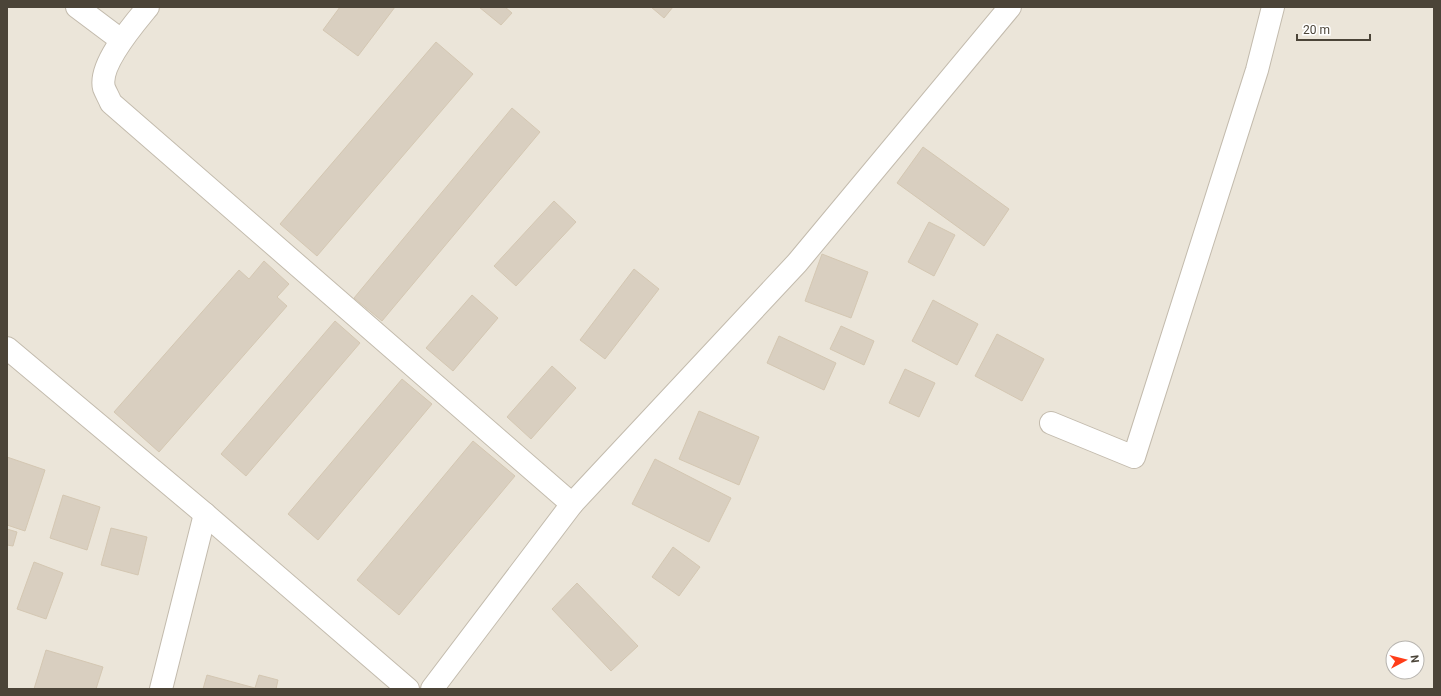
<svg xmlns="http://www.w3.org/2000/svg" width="1441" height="696" viewBox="0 0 1441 696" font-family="Roboto,sans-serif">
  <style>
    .residential { fill: #ebe5d9; fill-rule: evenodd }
    .building { fill: #d9cfc0; stroke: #d4c7b2 }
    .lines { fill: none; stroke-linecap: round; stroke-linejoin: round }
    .street-casing { stroke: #c3bbad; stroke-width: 24 }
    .street { stroke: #fff; stroke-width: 22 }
  </style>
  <rect width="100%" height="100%" fill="#f6f3eb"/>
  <!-- residential -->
  <path class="residential" d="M7,7H1434V689H7ZM1393,648H1417V672H1393Z"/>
  <!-- building -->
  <g class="building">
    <polygon points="340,7 395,7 358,56 323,30"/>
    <polygon points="479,7 505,7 512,13 501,25"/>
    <polygon points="651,7 673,7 664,18"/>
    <polygon points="436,42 473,74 317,256 280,224"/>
    <polygon points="512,108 540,132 382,321 354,298"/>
    <polygon points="923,147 1009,209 984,246 897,183"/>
    <polygon points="554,201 576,222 516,286 494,266"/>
    <polygon points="929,222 955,235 934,276 908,262"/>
    <polygon points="822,254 868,272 851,318 805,301"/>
    <polygon points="264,261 289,284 277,297 287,306 159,452 114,412 239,270 249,279"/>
    <polygon points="634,269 659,289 605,359 580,340"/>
    <polygon points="472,295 498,318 453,371 426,348"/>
    <polygon points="933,300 978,324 957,365 912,341"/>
    <polygon points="335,321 360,343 246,476 221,454"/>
    <polygon points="841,326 874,341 864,365 830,349"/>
    <polygon points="997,334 1044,359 1022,401 975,376"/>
    <polygon points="779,336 836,363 824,390 767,363"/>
    <polygon points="552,366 576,388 531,439 507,417"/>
    <polygon points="905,369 935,383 919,417 889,403"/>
    <polygon points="402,379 432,404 318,540 288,514"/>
    <polygon points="699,411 759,437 739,485 679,459"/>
    <polygon points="473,441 515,476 399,615 357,580"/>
    <polygon points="7,457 45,470 25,531 7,525"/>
    <polygon points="655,459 731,498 709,542 632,504"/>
    <polygon points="63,495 100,507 87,550 50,538"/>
    <polygon points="111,528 147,537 138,575 101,565"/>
    <polygon points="7,529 17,532 13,546 7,545"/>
    <polygon points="673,547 700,567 679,596 652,577"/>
    <polygon points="34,562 63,573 46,619 17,609"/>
    <polygon points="577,583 638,646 611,671 552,609"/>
    <polygon points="46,650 103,667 96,689 34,689"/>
    <polygon points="207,675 255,688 259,675 278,680 276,689 203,689"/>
  </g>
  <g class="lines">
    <defs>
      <g id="street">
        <polyline points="77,7 121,40"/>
        <path d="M148,7C134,24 98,65 104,88C106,93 109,98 111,103L572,504"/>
        <polyline points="7,348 205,514 408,689"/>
        <polyline points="1051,423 1134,457 1257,70 1273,7"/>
        <polyline points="161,689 205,514"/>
        <polyline points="432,689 572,504 797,263 1010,7"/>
      </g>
    </defs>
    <!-- street casing -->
    <use href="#street" class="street-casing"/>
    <!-- street -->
    <use href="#street" class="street"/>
  </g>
  <!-- border -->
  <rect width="1441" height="696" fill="none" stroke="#4b4438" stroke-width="16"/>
  <!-- north arrow -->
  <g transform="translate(1405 660) rotate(83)"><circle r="19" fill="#ffffff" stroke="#b7b4af"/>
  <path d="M0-3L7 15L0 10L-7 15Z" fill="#ff3d19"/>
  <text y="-6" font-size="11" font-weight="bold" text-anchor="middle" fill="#4b4438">N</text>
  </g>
  <!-- scale -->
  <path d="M1297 34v6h73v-6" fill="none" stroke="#4b4438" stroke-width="2"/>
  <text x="1303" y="34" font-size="12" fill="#4b4438" stroke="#ffffff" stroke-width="3" paint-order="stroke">20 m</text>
</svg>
